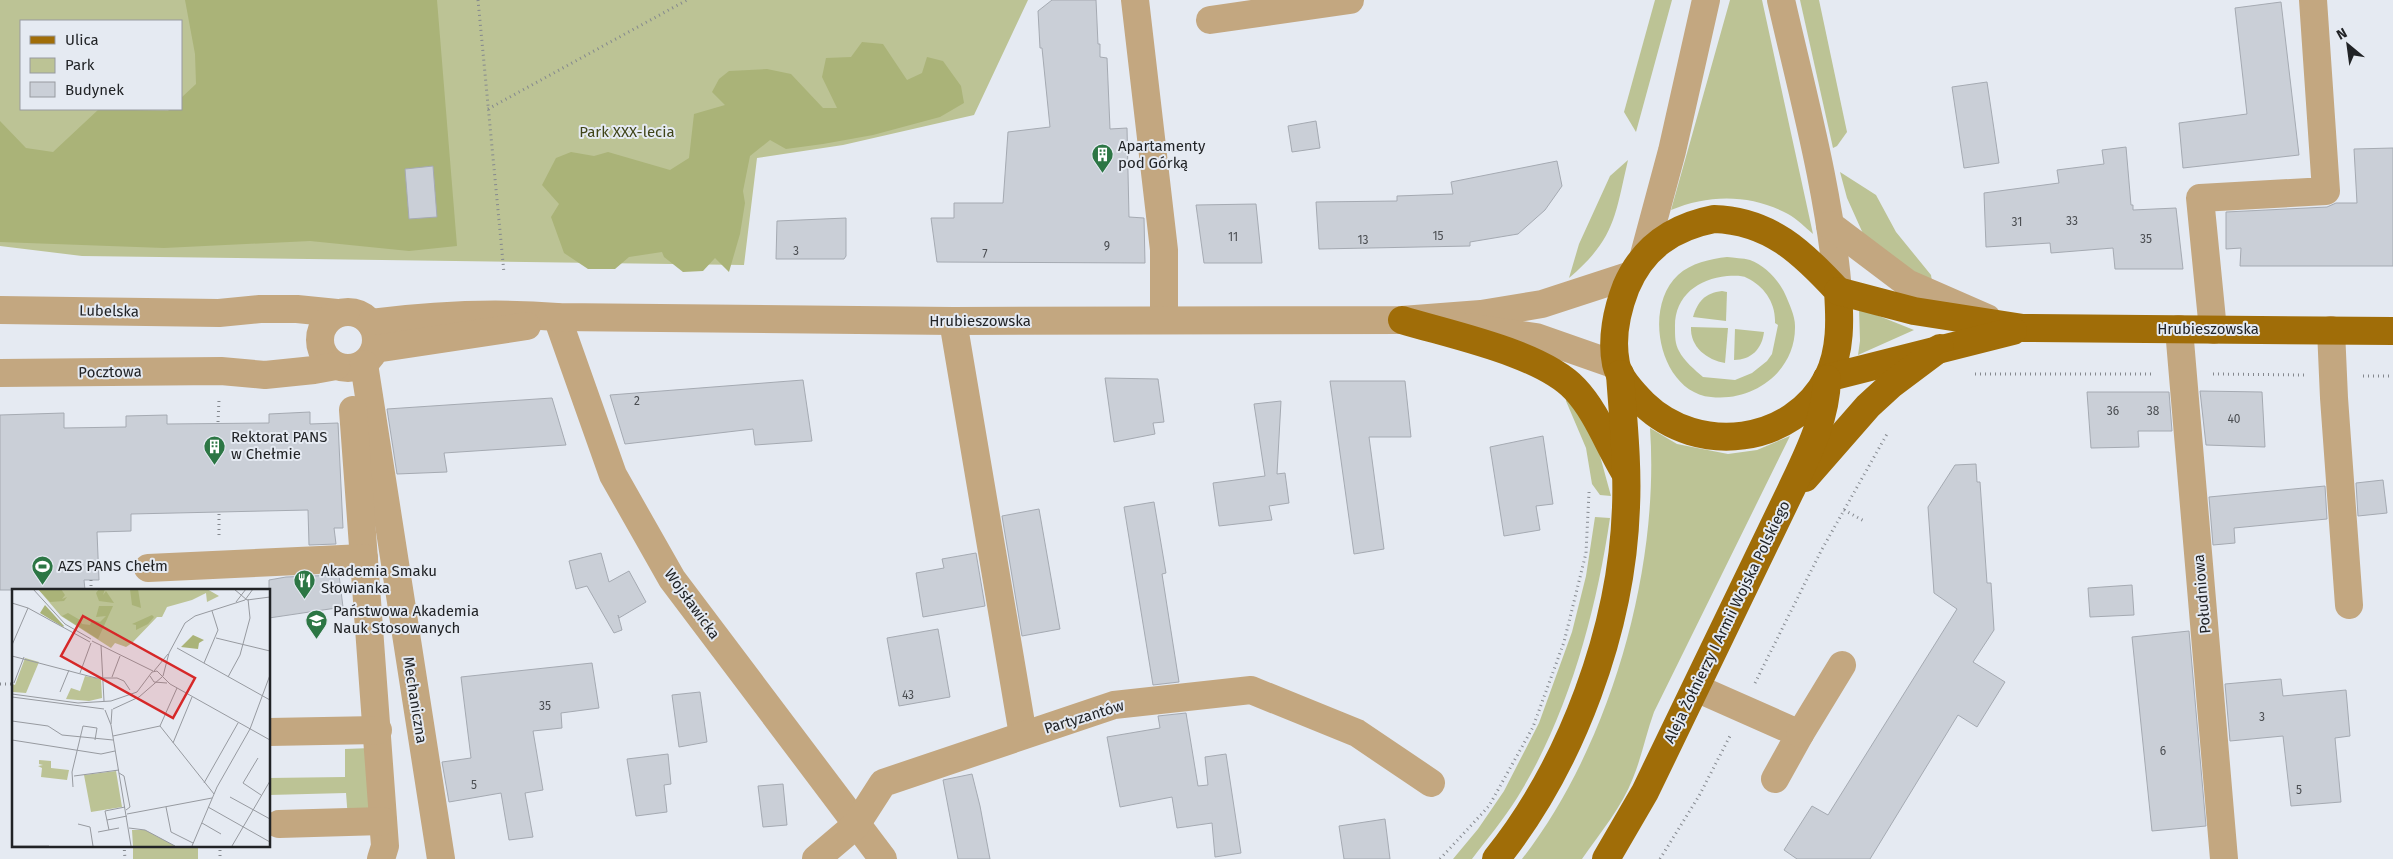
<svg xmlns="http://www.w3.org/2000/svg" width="2393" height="859" viewBox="0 0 2393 859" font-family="'Fira Sans',sans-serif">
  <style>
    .green { fill: #bcc395; fill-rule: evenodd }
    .forest { fill: #aab378 }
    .building { fill: #cacfd7; stroke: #a5aab2 }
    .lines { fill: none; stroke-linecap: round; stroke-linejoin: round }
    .path { stroke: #84888e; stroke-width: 3; stroke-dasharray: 1 4; stroke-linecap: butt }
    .minor { stroke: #c3a780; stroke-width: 28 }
    .major { stroke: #a06d08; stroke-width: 28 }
    .labels { text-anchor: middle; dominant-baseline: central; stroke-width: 4; stroke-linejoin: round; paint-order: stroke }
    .number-label { font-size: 12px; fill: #4b4e52 }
    .park-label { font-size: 15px; fill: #3f4418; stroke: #e5eaf2 }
    .poi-label { font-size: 15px; fill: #212326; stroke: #e5eaf2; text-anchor: start }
    .street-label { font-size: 15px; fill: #212326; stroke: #e5eaf2 }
    .inset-road { fill: none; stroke: #979aa0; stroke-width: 1 }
    .view { fill: #d62828; fill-opacity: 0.15; stroke: #d62828; stroke-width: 2.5 }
    .inset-edge { fill: none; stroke: #212326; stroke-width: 2.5 }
  </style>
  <rect width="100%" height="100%" fill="#e5eaf2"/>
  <!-- green -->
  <g class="green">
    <path d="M0,0H1028L974,115L843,145L757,158L744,265L82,256L0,246ZM21,21H181V109H21Z"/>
    <polygon points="1655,0 1672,0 1636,132 1624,112"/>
    <path d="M1730,0H1762L1813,234C1805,227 1797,219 1788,214C1751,194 1709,194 1671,210Z"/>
    <polygon points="1800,0 1819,0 1847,132 1837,146 1833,148"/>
    <path d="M1628,160C1615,216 1615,239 1569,278L1579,244L1610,176Z"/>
    <polygon points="1840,172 1876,195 1896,232 1931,275 1933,287 1865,238 1847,198"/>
    <path d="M1727,257C1734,258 1743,258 1750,260C1764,265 1779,280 1785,294C1789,303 1795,316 1795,326C1796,371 1754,402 1711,397C1660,392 1642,308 1678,275C1691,263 1710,259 1727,257ZM1727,276C1733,276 1742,275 1747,278C1764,286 1776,303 1775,323L1778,325L1772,354L1767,361L1752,373L1735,380L1703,377C1695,370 1684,361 1679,351C1675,344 1675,336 1675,328C1674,296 1698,279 1727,276Z"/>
    <path d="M1722,291L1727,292L1726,321L1693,317C1698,301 1705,293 1722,291Z"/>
    <polygon points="1859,308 1914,330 1858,355 1860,341"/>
    <path d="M1691,327L1728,328L1725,363C1707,360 1690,347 1691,327Z"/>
    <path d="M1735,329L1764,332C1762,349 1751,360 1734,360Z"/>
    <polygon points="1567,398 1570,399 1597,445 1611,496 1600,495 1592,484 1586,448 1566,401"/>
    <path d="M1650,428L1677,444L1728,454L1757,450L1790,436L1654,712C1646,734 1642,756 1633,778C1622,807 1600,833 1582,859H1522C1610,746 1660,570 1650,428Z"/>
    <path d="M1595,517L1610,518C1596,613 1568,716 1517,798C1504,819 1487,839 1472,859H1453L1478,829L1504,791L1539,723L1572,632L1586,576Z"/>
    <polygon points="371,748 374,819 348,819 346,793 269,795 269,778 345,777 345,749"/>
    <polygon points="133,845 209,845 209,846 198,846 198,859 133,859"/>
  </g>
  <!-- forest -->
  <g class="forest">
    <polygon points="185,0 437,0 457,246 409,251 310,241 164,248 0,242 0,121 26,148 53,152 99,109 168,111 170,109 181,109 181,98 196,84 195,54"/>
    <polygon points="862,42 883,44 907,80 922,73 927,57 943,61 961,86 964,103 940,117 873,135 823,144 786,149 770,140 750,156 743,191 745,203 740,234 729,272 715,258 703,271 683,272 664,257 662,252 629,257 615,269 588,269 564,253 551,217 559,204 542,185 556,158 571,152 594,156 608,152 670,170 689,158 694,114 725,105 712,92 719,79 729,71 767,69 791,74 823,108 837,108 822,77 826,58 851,57"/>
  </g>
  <!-- building -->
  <g class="building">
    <polygon points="1052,0 1096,0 1098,44 1100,44 1100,57 1107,58 1110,129 1127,128 1129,217 1144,218 1145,263 937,262 931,218 954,218 954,203 1003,203 1008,132 1050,127 1042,48 1040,48 1038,11"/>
    <polygon points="2281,2 2299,155 2183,168 2179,123 2247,114 2235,8"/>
    <polygon points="1987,82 1999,163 1964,168 1952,87"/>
    <polygon points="1316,121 1320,148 1292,152 1288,126"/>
    <polygon points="2126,147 2131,205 2133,205 2133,210 2176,208 2183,269 2115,269 2113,248 2051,253 2050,243 1986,247 1984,193 2059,183 2057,170 2104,164 2102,150"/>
    <polygon points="2393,148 2393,266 2240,266 2241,248 2226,249 2226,212 2327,207 2336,203 2357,203 2354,149"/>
    <polygon points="1557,161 1562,186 1545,210 1518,234 1470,242 1470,246 1319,249 1316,202 1397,201 1397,196 1453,194 1451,182"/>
    <polygon points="433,166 437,217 409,219 405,169"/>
    <polygon points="1256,204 1262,263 1204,263 1196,205"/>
    <polygon points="846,218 846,256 844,259 776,259 777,221"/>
    <polygon points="1105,378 1158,379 1164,422 1153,423 1155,434 1114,442"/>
    <polygon points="803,380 812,441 755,445 753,429 625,444 610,395"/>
    <polygon points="1330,381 1405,381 1411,437 1369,437 1384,549 1354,554"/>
    <polygon points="2200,391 2262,392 2265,447 2206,445"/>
    <polygon points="2087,392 2169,392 2172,431 2138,431 2139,447 2091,448"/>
    <polygon points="552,398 566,445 444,453 447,472 397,474 387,409"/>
    <polygon points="1281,401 1277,474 1285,473 1289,503 1269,506 1272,520 1219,526 1213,483 1265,476 1254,404"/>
    <polygon points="310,412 310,424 338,423 343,528 334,528 336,544 309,545 308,510 131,514 131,531 97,532 99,580 84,580 85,590 0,590 0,415 64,413 64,428 126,427 126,416 167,415 167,424 269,423 269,414"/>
    <polygon points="1543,436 1553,504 1536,506 1540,530 1504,536 1490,447"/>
    <polygon points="1976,464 1977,482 1980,482 1987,583 1991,583 1994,630 1973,662 2005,682 1977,727 1958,715 1870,859 1797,859 1784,850 1812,806 1828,815 1957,609 1934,593 1928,507 1955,465"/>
    <polygon points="2383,480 2387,513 2358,516 2356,483"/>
    <polygon points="2325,486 2327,519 2234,528 2235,543 2213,545 2209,497"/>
    <polygon points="1154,502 1166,573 1162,574 1179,682 1153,685 1124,507"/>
    <polygon points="1039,509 1060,629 1022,636 1002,516"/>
    <polygon points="601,553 609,582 629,571 646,602 619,618 618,615 622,630 614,633 587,586 576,589 569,561"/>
    <polygon points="976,553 985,606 923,617 916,573 944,568 942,559"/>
    <polygon points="339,575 343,607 269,618 269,580 286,577"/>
    <polygon points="2132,585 2134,615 2090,617 2088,588"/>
    <polygon points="938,629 950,697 899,706 887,638"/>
    <polygon points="2189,631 2206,826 2152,831 2132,637"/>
    <polygon points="592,663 599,708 561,713 562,728 533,731 543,790 525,793 533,837 509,840 501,793 449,802 442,762 471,758 461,677"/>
    <polygon points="2281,679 2283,696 2346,690 2350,736 2335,738 2341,802 2291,806 2283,736 2230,741 2225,684"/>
    <polygon points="700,692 707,742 679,747 672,695"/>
    <polygon points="1186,713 1198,786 1208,785 1205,757 1226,754 1241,853 1215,857 1212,823 1177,828 1172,797 1120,807 1107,737 1160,728 1158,716"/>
    <polygon points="668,754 671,784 664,785 667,812 636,816 627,759"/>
    <polygon points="972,774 980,806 990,859 958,859 943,780"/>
    <polygon points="783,784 787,825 763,827 758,786"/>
    <polygon points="1385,819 1390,859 1344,859 1339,826"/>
  </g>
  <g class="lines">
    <!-- path -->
    <g class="path">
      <polyline points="478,0 504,273"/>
      <polyline points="488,109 687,0"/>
      <polyline points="1975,374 2152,374"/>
      <polyline points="2213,374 2304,375"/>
      <polyline points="2363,376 2393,376"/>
      <polyline points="218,422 219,400"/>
      <polyline points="1844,510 1864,521"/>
      <polyline points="219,535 219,513"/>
      <polyline points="91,580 91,590"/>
      <polyline points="1755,683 1821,551 1887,434"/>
      <polyline points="0,684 14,684"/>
      <polyline points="124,845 125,859"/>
      <polyline points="220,845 220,859"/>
      <polyline points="1440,859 1489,806 1533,727 1564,642 1586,553 1589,492"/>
      <polyline points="1660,859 1699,796 1730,736"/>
    </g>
    <!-- minor -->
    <g class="minor">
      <polyline points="1135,0 1164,250 1164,320"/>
      <path d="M1781,0C1803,96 1830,193 1838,291"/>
      <polyline points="1210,20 1350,0"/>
      <polyline points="1830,225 1907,283 1987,318"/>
      <polyline points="1644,255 1672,151 1706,0"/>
      <polyline points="0,310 219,313 260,309 297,309 337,313"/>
      <circle cx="348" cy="340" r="28"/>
      <polyline points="557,317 613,475 672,579 883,859"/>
      <polyline points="953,321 1023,735"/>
      <path d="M371,323C433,315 494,312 557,317L953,321L1402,320L1481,314L1542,304L1631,275"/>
      <polyline points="1458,326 1536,337 1616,365"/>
      <polyline points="2179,329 2224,859"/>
      <polyline points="2213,330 2200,198 2326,191 2313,0"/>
      <polyline points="2331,330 2334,398 2349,605"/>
      <polyline points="375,349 527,326"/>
      <polyline points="364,364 441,859"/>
      <polyline points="0,373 221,371 265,375 314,370 336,366"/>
      <polyline points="353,410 385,846 381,859"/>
      <polyline points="148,568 364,558"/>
      <polyline points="1696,688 1800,734 1775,779"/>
      <polyline points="269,732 378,730"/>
      <polyline points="1800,734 1842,665"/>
      <polyline points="279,824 383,821"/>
      <polyline points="816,859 856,825 883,783 1114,705 1251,690 1357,733 1431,783"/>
    </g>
    <!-- major -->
    <g class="major">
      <path d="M1714,219C1770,221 1802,252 1838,291C1840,320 1841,350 1828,377C1793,445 1698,456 1644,404C1634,394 1619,379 1616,364C1611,339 1617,310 1626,287C1643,247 1673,227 1714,219Z"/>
      <polyline points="1838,291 1914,311 2023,328 2393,331"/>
      <path d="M1402,320C1451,335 1541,353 1575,389C1596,411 1608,444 1624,471"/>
      <polyline points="1827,378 2013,331"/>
      <polyline points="1805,478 1868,406 1892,384 1940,348"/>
      <path d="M1496,859C1572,764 1622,629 1626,507C1628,463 1623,419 1620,374"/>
      <path d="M1606,859L1645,792L1790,492C1807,456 1826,420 1827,379"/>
    </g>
  </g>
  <!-- icons -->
  <defs>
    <symbol id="building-pin" viewBox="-11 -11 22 30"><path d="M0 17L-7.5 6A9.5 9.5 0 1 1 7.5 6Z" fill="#2c7644" stroke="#e5eaf2"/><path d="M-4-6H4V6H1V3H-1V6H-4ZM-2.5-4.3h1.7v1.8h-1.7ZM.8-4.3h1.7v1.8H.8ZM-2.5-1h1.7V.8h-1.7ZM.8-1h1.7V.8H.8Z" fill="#fff"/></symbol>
    <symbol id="stadium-pin" viewBox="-11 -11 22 30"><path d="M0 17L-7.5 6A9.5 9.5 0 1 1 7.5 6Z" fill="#2c7644" stroke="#e5eaf2"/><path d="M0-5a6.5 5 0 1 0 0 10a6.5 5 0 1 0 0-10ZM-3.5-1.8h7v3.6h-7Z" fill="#fff"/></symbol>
    <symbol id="restaurant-pin" viewBox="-11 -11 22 30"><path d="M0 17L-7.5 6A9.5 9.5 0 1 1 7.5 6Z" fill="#2c7644" stroke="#e5eaf2"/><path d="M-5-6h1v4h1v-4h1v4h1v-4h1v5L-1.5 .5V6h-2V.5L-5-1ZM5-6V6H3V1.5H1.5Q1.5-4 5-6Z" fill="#fff"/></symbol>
    <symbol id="university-pin" viewBox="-11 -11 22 30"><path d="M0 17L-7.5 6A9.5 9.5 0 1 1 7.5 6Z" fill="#2c7644" stroke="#e5eaf2"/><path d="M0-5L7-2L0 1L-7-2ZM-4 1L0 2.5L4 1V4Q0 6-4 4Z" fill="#fff"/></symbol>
  </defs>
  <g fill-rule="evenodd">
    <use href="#building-pin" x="1090" y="142" width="25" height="34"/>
    <use href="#building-pin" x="202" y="434" width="25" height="34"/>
    <use href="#stadium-pin" x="30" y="554" width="25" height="34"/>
    <use href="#restaurant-pin" x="292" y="568" width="25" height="34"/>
    <use href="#university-pin" x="304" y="608" width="25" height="34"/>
  </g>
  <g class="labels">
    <!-- number labels -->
    <g class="number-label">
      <text x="2072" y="221">33</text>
      <text x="2017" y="222">31</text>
      <text x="1438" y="236">15</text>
      <text x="1233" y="237">11</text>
      <text x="2146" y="239">35</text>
      <text x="1363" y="240">13</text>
      <text x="1107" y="246">9</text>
      <text x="796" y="251">3</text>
      <text x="985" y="254">7</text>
      <text x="637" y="401">2</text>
      <text x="2113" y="411">36</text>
      <text x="2153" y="411">38</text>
      <text x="2234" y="419">40</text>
      <text x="908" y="695">43</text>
      <text x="545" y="706">35</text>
      <text x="2262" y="717">3</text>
      <text x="2163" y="751">6</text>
      <text x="474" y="785">5</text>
      <text x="2299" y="790">5</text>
    </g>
    <!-- park labels -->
    <g class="park-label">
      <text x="627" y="132">Park XXX-lecia</text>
    </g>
    <!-- poi labels -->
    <g class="poi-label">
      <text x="1118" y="146">Apartamenty<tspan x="1118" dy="17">pod Górką</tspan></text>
      <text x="231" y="437">Rektorat PANS<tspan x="231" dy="17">w Chełmie</tspan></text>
      <text x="58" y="566">AZS PANS Chełm</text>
      <text x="321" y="571">Akademia Smaku<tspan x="321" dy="17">Słowianka</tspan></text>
      <text x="333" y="611">Państwowa Akademia<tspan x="333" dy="17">Nauk Stosowanych</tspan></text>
    </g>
    <!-- street labels -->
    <g class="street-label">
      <text transform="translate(109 311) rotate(1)">Lubelska</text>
      <text x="980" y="321">Hrubieszowska</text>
      <text x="2208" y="329">Hrubieszowska</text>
      <text transform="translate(110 372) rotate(-1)">Pocztowa</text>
      <text transform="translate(2202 594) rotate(-95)">Południowa</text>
      <text transform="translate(692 604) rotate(54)">Wojsławicka</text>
      <text transform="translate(1727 622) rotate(-64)">Aleja Żołnierzy I Armii Wojska Polskiego</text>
      <text transform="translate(415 700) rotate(81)">Mechaniczna</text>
      <text transform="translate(1084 717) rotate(-17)">Partyzantów</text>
    </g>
  </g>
  <!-- overview -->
  <g transform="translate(12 589)">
    <rect width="258" height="258" fill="#e5eaf2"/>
    <path d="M26,0H195L207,7L195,13L194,4L180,11L155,18L150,28H145L120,54L114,58L103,54L99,59L49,27ZM13,69L27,73L14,104L1,103L0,95L3,96ZM73,87L89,90L90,109L77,112L54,110L59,99L68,102ZM27,171L39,172V179L57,181L55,191L29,188L30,179L26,177L31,176L27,175ZM104,182L110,218L79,223L72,186ZM120,241H133L163,257H121Z" fill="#bcc395"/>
    <path d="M26,0H49L53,6L50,10L55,8L52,12L38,13ZM87,0H93L91,6L94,2L102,14L87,12L84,4ZM118,0H126L129,19L120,16ZM33,16L52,37L51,38L28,24ZM87,17H101L86,50L50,27L56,24L68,31L70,35L78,36L80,31L88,33L94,27L84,28ZM140,26L142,28L136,35L124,41V36L120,35ZM181,46L192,51L187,54L186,60L169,58Z" fill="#aab378"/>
    <path class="inset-road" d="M21,0L53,35L79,50M222,0L235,11L258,8M224,13L234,0M0,14L16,19L78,53M204,49L258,62M80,52L141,82M0,56L16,19M89,56L92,112M165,59L258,111M0,67L84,89H105L112,92L118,101M192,74L206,41L200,22M142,82L156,65M68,84L79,54M138,87L142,93L155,94M151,87L157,64L173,34L183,27L233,11L241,0M100,88L108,67M216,88L228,66L238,29L236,10M2,94L12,68M48,103L57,81M0,105L66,114L99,112L125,103L140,83L145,82L158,95L258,151M0,108L92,120M101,120L127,108L150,88M93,121L99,136L119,257M0,132L36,137L50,146L101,151M99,135L100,120M148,137L165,99M101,147L148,137L202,205M0,151L89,165L103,162M161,154L180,108M246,169L231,194L249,206M107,184L112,187L118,218L114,221M62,187L107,181M192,194L226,134M61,198L60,183L71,137L85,139L83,151M218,208L258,230M154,218L159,243L181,254M196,218L258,253M115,225L200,209M95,231L115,227M190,234L209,245M66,235L78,238L81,257M117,239L133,241L163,257M97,241L93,222L113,218M86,243L107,239M0,257H37M180,257L205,198L238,140L258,86M220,257L258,192"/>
    <path class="view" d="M71,27L183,89L161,129L49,67Z"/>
    <rect width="258" height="258" class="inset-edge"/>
  </g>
  <!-- legend -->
  <rect x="20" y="20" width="162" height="90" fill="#e5eaf2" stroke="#979aa0"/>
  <rect x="30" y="36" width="25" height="8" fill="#a06d08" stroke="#979aa0"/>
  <text x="65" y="45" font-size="15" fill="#212326">Ulica</text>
  <rect x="30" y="58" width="25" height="15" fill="#bcc395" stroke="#979aa0"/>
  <text x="65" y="70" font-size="15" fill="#212326">Park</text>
  <rect x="30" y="82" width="25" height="15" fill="#cacfd7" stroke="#979aa0"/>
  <text x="65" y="95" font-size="15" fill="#212326">Budynek</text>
  <!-- north arrow -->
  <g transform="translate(2348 45) rotate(331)" stroke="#e5eaf2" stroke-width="4" paint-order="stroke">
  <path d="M0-4L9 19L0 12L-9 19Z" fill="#212326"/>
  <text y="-8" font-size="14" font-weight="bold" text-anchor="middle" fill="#212326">N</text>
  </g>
</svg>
